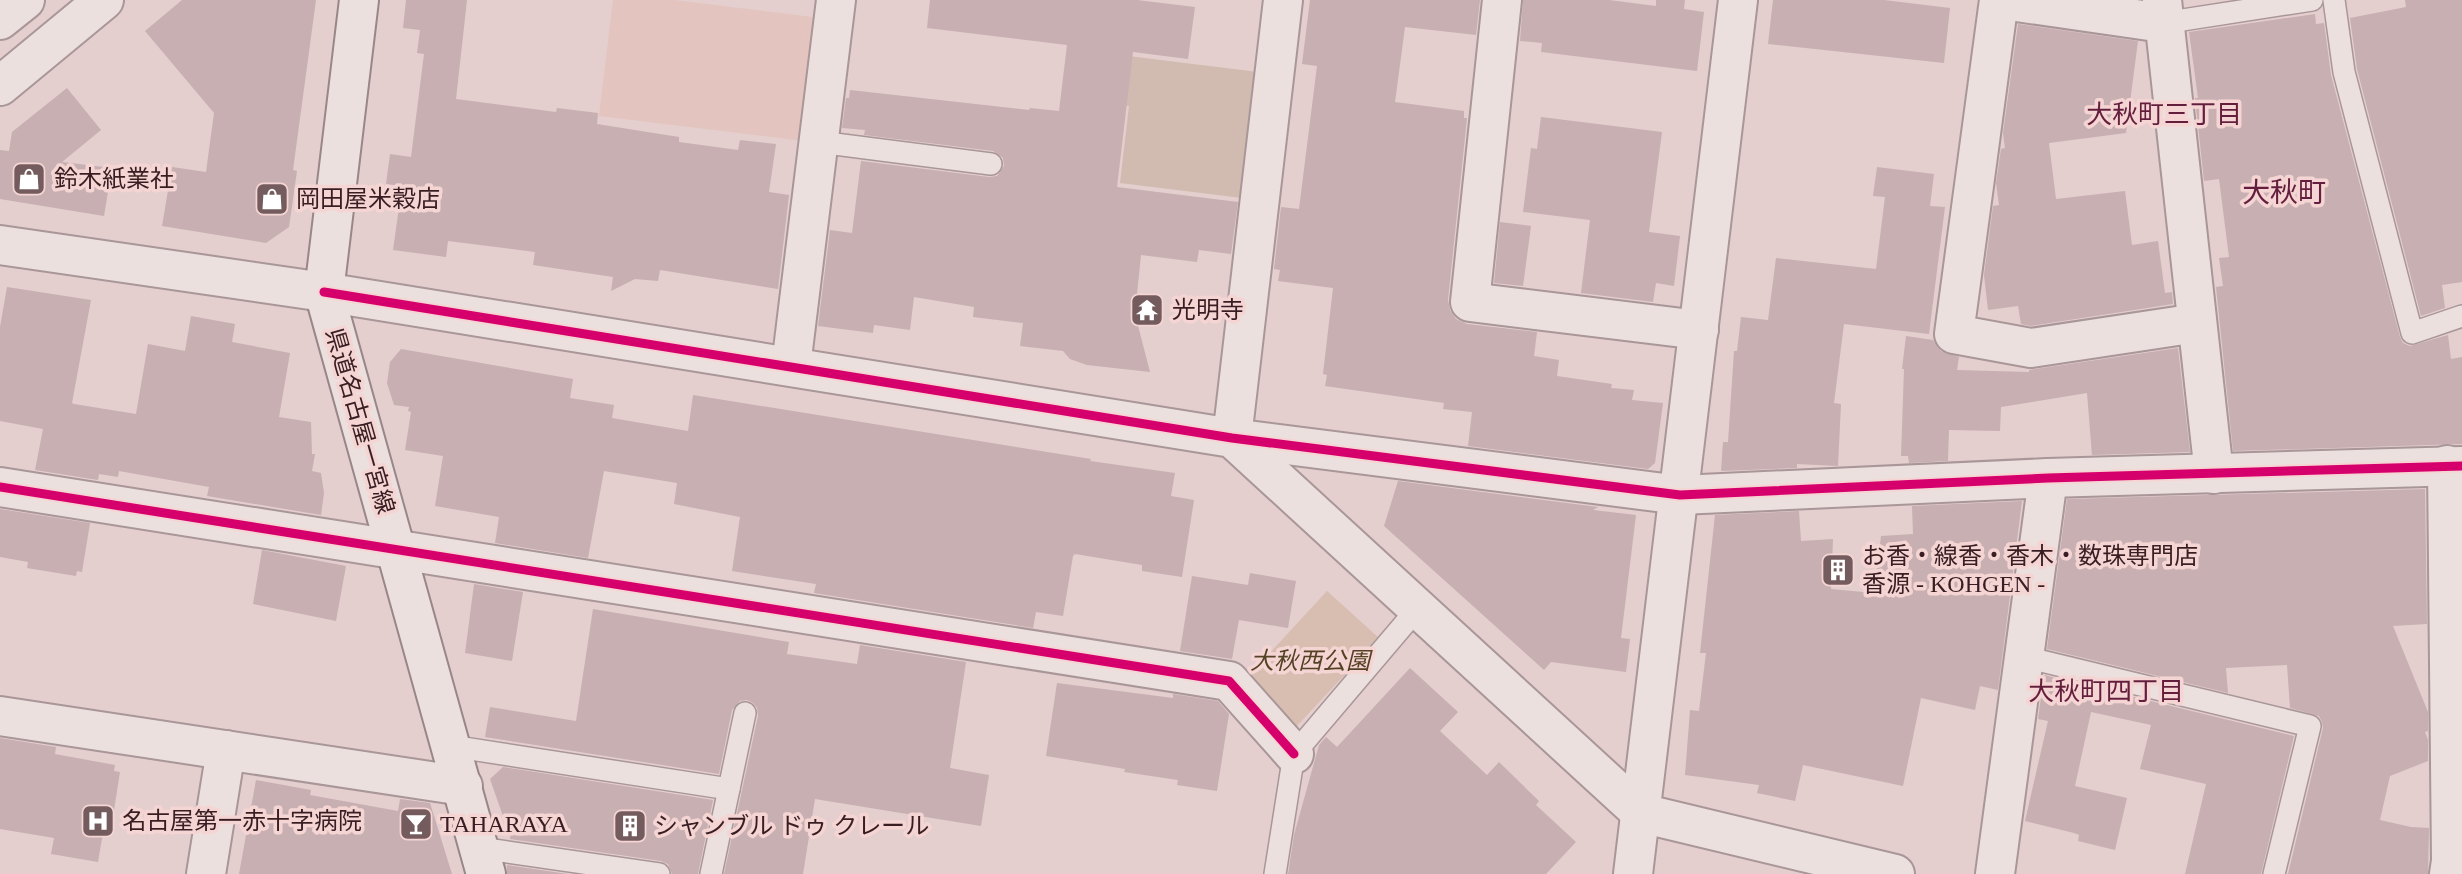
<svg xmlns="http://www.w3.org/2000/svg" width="2462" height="874" viewBox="0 0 2462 874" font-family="'Times New Roman','Noto Sans JP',serif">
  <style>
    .farmland { fill: #e3c4be }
    .green { fill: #d7beb0 }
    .cemetery { fill: #d1bbb0 }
    .building { fill: #c8afb2 }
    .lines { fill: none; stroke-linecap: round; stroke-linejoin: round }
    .service-casing { stroke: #a99698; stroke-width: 24 }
    .minor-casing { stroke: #a99698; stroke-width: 42 }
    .tertiary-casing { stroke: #a99698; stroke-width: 42 }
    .secondary-casing { stroke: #998688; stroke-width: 42 }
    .service { stroke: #ece0df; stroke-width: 21 }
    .minor { stroke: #ece0df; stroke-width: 38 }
    .tertiary { stroke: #ece0df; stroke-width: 38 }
    .secondary { stroke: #ece0df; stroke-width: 38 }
    .cycleway-casing { stroke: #f5d5d3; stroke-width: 13 }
    .cycleway { stroke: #d6006c; stroke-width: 9 }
    .labels { text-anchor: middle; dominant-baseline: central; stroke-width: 7; stroke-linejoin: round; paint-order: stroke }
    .poi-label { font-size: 24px; fill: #381e22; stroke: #f5d5d3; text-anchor: start }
    .street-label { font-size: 24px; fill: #381e22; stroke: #f5d5d3 }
    .park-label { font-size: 24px; font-style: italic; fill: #544225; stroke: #f5d5d3 }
    .neighbourhood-label { font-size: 26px; fill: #641e3d; stroke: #f5d5d3 }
    .quarter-label { font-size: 28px; fill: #641e3d; stroke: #f5d5d3 }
  </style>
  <rect width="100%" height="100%" fill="#e4cece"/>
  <!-- farmland -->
  <polygon class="farmland" points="613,0 674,0 820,18 805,141 599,116"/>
  <!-- green -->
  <polygon class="green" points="1327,591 1379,638 1295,728 1244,681"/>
  <!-- cemetery -->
  <polygon class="cemetery" points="1112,54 1258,72 1242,198 1120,183 1129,106 1106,103"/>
  <!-- building -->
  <g class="building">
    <polygon points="182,0 316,0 293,170 297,171 289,227 266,243 162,226 172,167 206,172 214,113 145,31"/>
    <polygon points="406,0 467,0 456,99 556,112 557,108 598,113 597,124 679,137 679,142 738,150 740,140 776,144 769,192 789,195 778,289 660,270 658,281 635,279 611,291 613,277 533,265 535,252 448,241 446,257 393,250 402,186 386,184 390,154 411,157 424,54 417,53 420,30 403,28"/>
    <polygon points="930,0 1137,0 1195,7 1188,59 1133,52 1117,187 1238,202 1231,254 1199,250 1197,262 1141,255 1135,314 1150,372 1087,365 1070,359 1063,351 1020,346 1023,323 973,317 974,307 914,297 910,330 874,325 873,333 818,326 830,230 852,233 861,161 989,177 997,176 1004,166 1003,158 993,151 864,135 865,130 842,128 846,98 849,98 850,90 1029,110 1030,108 1059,111 1067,45 927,28"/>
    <polygon points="1310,0 1480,0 1476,35 1405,27 1395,102 1464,111 1464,118 1467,118 1448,300 1450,310 1456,319 1467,324 1537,332 1534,356 1559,360 1557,376 1612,384 1611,388 1634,390 1632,400 1663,403 1655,463 1648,469 1468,446 1472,412 1443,409 1444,403 1325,386 1327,375 1323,374 1333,288 1278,281 1280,270 1274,269 1281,207 1299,209 1317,66 1302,64"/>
    <polygon points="1523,0 1609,0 1656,6 1656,0 1685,0 1684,9 1704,12 1697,71 1541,52 1542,43 1520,41"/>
    <polygon points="1773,0 1884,0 1950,8 1944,63 1768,44"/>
    <polygon points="2405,0 2462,0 2462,282 2442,285 2445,308 2421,316 2357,69 2350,18 2406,7"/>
    <polygon points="2315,14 2316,24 2324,23 2331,75 2400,337 2403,343 2410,346 2448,335 2451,359 2462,357 2462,444 2233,451 2216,287 2223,286 2219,258 2229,257 2219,179 2204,181 2195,98 2198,98 2189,32"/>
    <polygon points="2018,24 2138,41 2126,133 2049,143 2056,199 2125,191 2132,245 2158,241 2165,293 2172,292 2173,304 2031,326 2021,324 2018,306 1988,310 1984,275 1993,206 1999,205 1996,183 2001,149 2005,148 2003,133"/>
    <polygon points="67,88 101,130 62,162 112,168 104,216 0,199 0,150 9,151 12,132"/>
    <polygon points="1541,117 1662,132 1649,232 1680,236 1674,286 1656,283 1653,302 1581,293 1590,220 1523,212 1531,148 1537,149"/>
    <polygon points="1877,167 1934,174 1930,206 1945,207 1929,334 1844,324 1834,403 1841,404 1838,466 1797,464 1797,468 1721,471 1723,442 1728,442 1734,351 1737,351 1741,317 1768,320 1776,258 1876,269 1885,197 1873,196"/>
    <polygon points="1500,222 1531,226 1523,286 1494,283"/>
    <polygon points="7,287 91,300 72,403 74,404 136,414 148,344 185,351 191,316 235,324 232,342 290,353 279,417 311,422 312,454 315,454 312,471 321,473 324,493 321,515 207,496 209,487 119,471 118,477 99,474 98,480 35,470 43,429 0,421 0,327"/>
    <polygon points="1906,336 1933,340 1941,351 1959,357 1957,370 2029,372 2029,370 2178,348 2190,452 2092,455 2087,393 2001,407 2000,431 1949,430 1948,461 1909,463 1908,456 1901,456 1904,369 1902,369"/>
    <polygon points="401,349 573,379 570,398 614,405 612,418 688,431 693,395 1091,459 1090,461 1175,473 1171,496 1194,500 1182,577 1142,571 1142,565 1075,554 1073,556 1063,616 1036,612 1033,628 814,593 816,584 732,571 740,517 674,504 677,483 604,471 588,558 495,543 499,517 435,506 443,456 405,450 411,412 408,411 409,407 394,405 387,383 390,362"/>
    <polygon points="1398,481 1598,507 1593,510 1636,515 1621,638 1630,639 1626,672 1551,662 1544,670 1384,526"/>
    <polygon points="2425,489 2427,624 2393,626 2428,712 2428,731 2425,732 2428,740 2428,761 2390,776 2380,820 2411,827 2429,828 2428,874 2288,874 2323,728 2322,722 2319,716 2290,708 2287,665 2226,668 2228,693 2047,649 2067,499"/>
    <polygon points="2022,501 1998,690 1980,686 1975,710 1921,698 1903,786 1803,765 1795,801 1757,793 1759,785 1685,775 1690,710 1699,711 1706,653 1700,653 1715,515 1799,511 1801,541 1833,539 1831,589 1874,593 1881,536 1913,534 1912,506"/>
    <polygon points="0,509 90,523 82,572 77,571 76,576 27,568 28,562 0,557"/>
    <polygon points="262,550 346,566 336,621 253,604"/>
    <polygon points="1250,573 1296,581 1288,628 1239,620 1232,659 1180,651 1192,576 1248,585"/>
    <polygon points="474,584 523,592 512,661 465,653"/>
    <polygon points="593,609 789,642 787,654 857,664 860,645 966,662 950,768 989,775 981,826 815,799 803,874 724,874 758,716 757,708 753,703 747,700 740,701 732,710 719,774 485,737 490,707 576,721"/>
    <polygon points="1410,668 1458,712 1440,731 1487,775 1499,762 1539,801 1536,805 1576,842 1546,874 1288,874 1294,835 1319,745 1326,737 1337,747"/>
    <polygon points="2044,675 2294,736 2261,874 2185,874 2206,784 2140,769 2151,725 2091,712 2075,786 2127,798 2115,850 2078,841 2079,835 2074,833 2025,821 2048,721 2038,719"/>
    <polygon points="1057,683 1173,698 1173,694 1218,701 1229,714 1217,791 1177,785 1178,780 1124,772 1125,769 1046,756"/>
    <polygon points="0,738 56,747 55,754 115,765 114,771 120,772 114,810 107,809 98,862 51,854 54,838 0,829"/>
    <polygon points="503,767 713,800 698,874 672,874 668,864 661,861 510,839 512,826 506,825 490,779"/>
    <polygon points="256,780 311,790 310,795 398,811 400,799 430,803 452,874 239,874"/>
    <polygon points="507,865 568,874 507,874"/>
  </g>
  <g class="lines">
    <defs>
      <g id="service">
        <polyline points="2334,0 2344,72 2412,333 2462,316"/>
        <polyline points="2163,23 2312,0"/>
        <polyline points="819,142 991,164"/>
        <polyline points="2025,657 2310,726 2274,874"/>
        <polyline points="451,746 729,789"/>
        <polyline points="480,848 659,874"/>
        <polyline points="711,874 745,713"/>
        <polyline points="1275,874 1294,754 1418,608"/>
      </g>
      <g id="minor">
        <polyline points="1283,0 1232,438 1680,495 2048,478 2462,466"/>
        <polyline points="1502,0 1470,302 1699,330"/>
        <polyline points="1999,0 1954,334 2031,348 2197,323"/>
        <polyline points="2003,0 2163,23"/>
        <polyline points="2162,0 2214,474"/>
        <polyline points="791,366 836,0"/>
        <polyline points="2447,465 2451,861 2449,874"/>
        <polyline points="0,487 1229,681 1294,754"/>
        <polyline points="0,716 463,786"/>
        <polyline points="206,874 226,750"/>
        <polyline points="1995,874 2048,478"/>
      </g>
      <g id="tertiary">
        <polyline points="0,20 25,0"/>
        <polyline points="0,86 104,0"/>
        <polyline points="0,245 324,292 1232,438 1641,813 1895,874"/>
        <polyline points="1633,874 1738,0"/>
      </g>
      <polyline id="secondary" points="359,0 324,292 486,874"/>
    </defs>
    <!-- service casing -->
    <use href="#service" class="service-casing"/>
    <!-- minor casing -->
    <use href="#minor" class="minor-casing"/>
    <!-- tertiary casing -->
    <use href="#tertiary" class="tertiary-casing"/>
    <!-- secondary casing -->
    <use href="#secondary" class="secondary-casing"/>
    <!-- service -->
    <use href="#service" class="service"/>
    <!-- minor -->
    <use href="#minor" class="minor"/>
    <!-- tertiary -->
    <use href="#tertiary" class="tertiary"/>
    <!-- secondary -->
    <use href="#secondary" class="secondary"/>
    <defs>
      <g id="cycleway">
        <polyline points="324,292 1232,438 1680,495 2048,478 2462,466"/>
        <polyline points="0,487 1229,681 1294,754"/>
      </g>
    </defs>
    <!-- cycleway casing -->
    <use href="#cycleway" class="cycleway-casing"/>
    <!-- cycleway -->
    <use href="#cycleway" class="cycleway"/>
  </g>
  <!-- icons -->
  <defs>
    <symbol id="shop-square" viewBox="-11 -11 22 22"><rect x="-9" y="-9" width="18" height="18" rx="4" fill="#745c5e" stroke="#f5d5d3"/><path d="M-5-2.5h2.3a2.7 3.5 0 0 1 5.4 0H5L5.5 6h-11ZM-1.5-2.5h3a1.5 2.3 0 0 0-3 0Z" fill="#fff"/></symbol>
    <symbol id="temple-square" viewBox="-11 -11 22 22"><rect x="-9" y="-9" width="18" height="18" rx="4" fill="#745c5e" stroke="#f5d5d3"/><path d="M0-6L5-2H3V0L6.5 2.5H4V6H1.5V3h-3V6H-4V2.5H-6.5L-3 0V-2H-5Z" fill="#fff"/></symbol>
    <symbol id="building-square" viewBox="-11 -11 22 22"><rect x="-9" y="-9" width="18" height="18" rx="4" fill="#745c5e" stroke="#f5d5d3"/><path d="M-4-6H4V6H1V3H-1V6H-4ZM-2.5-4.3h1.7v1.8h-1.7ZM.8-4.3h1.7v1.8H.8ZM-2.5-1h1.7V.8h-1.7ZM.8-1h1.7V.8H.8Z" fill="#fff"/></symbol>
    <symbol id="hospital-square" viewBox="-11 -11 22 22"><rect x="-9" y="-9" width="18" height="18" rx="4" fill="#745c5e" stroke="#f5d5d3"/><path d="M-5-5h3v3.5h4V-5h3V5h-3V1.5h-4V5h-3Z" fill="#fff"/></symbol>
    <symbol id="bar-square" viewBox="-11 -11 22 22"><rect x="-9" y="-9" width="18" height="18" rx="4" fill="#745c5e" stroke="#f5d5d3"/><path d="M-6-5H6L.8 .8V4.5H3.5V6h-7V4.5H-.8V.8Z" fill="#fff"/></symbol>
  </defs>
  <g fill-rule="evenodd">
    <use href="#shop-square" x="10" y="160" width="38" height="38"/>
    <use href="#shop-square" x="253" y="180" width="38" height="38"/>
    <use href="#temple-square" x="1128" y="291" width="38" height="38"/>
    <use href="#building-square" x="1819" y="551" width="38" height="38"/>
    <use href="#hospital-square" x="79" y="802" width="38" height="38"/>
    <use href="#bar-square" x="397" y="805" width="38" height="38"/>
    <use href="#building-square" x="611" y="807" width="38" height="38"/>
  </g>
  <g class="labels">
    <!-- poi labels -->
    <g class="poi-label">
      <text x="54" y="179">鈴木紙業社</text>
      <text x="296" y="199">岡田屋米穀店</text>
      <text x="1172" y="310">光明寺</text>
      <text x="1862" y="556">お香・線香・香木・数珠専門店<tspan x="1862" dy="28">香源 - KOHGEN -</tspan></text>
      <text x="122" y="821">名古屋第一赤十字病院</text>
      <text x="440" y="824">TAHARAYA</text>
      <text x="654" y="826">シャンブル ドゥ クレール</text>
    </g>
    <!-- street labels -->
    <g class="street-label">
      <text transform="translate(360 421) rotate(74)">県道名古屋一宮線</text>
    </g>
    <!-- park labels -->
    <g class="park-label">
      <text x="1310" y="661">大秋西公園</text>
    </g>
    <!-- neighbourhood labels -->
    <g class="neighbourhood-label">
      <text x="2164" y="114">大秋町三丁目</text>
      <text x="2106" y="691">大秋町四丁目</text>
    </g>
    <!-- quarter labels -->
    <g class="quarter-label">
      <text x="2284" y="192">大秋町</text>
    </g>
  </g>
</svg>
